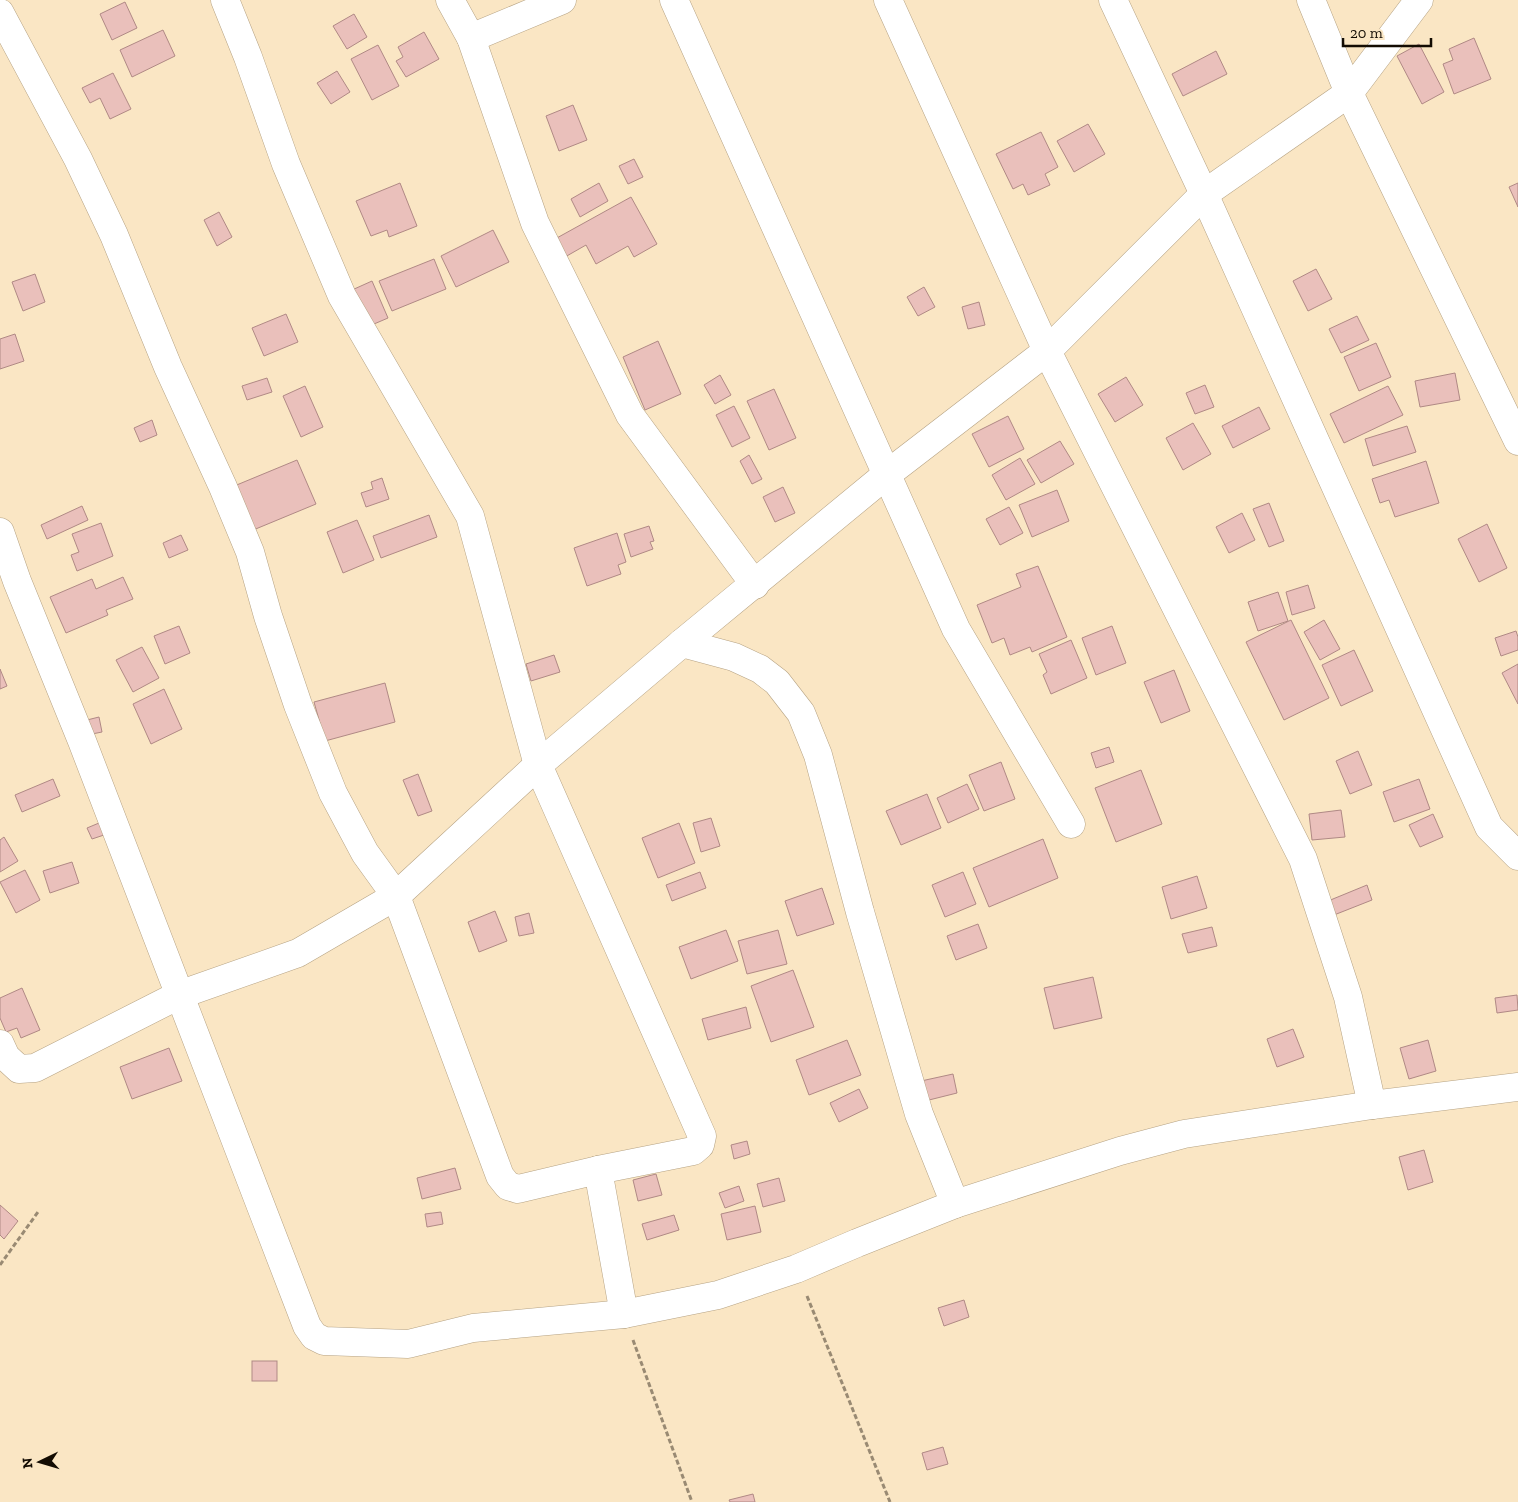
<svg xmlns="http://www.w3.org/2000/svg" width="1518" height="1502" viewBox="0 0 1518 1502" font-family="'Zilla Slab',serif">
  <style>
    .building { fill: #eac0bb; stroke: #b08985 }
    .lines { fill: none; stroke-linecap: round; stroke-linejoin: round }
    .street-casing { stroke: #b6a384; stroke-width: 29 }
    .path { stroke: #998a73; stroke-width: 3; stroke-dasharray: 5 2.5; stroke-linecap: butt }
    .street { stroke: #fff; stroke-width: 28 }
  </style>
  <rect width="100%" height="100%" fill="#fae6c4"/>
  <!-- building -->
  <g class="building">
    <polygon points="125,2 137,28 112,40 100,14"/>
    <polygon points="354,14 367,37 347,49 333,26"/>
    <polygon points="163,30 175,56 132,77 120,50"/>
    <polygon points="424,32 439,59 406,77 396,61 403,57 398,47"/>
    <polygon points="1474,38 1491,79 1454,94 1443,64 1453,60 1449,49"/>
    <polygon points="1419,44 1444,92 1422,104 1397,56"/>
    <polygon points="378,45 399,86 372,100 351,59"/>
    <polygon points="1216,51 1227,74 1183,96 1172,74"/>
    <polygon points="337,71 350,92 331,104 317,83"/>
    <polygon points="113,73 131,109 110,119 100,98 90,103 82,88"/>
    <polygon points="573,105 587,140 559,151 546,116"/>
    <polygon points="1088,124 1105,154 1074,172 1057,141"/>
    <polygon points="1041,132 1058,167 1045,174 1050,185 1028,195 1023,184 1013,189 996,154"/>
    <polygon points="634,159 643,177 628,184 619,166"/>
    <polygon points="400,183 417,226 389,237 387,230 371,236 356,201"/>
    <polygon points="599,183 608,201 580,217 571,199"/>
    <polygon points="1518,183 1518,207 1509,187"/>
    <polygon points="631,197 657,244 634,257 628,246 596,264 586,245 565,257 555,239"/>
    <polygon points="219,212 232,237 217,246 204,220"/>
    <polygon points="493,230 509,262 456,287 441,256"/>
    <polygon points="434,259 446,289 392,311 379,281"/>
    <polygon points="1316,269 1332,299 1308,311 1293,281"/>
    <polygon points="35,274 45,302 23,311 12,282"/>
    <polygon points="372,281 388,318 367,327 352,290"/>
    <polygon points="924,287 935,307 918,316 907,297"/>
    <polygon points="979,302 985,325 968,329 962,307"/>
    <polygon points="286,314 298,342 264,356 252,328"/>
    <polygon points="1357,316 1369,340 1341,353 1329,329"/>
    <polygon points="15,334 24,361 0,369 0,339"/>
    <polygon points="658,341 681,394 645,410 623,357"/>
    <polygon points="1376,343 1391,377 1359,391 1344,357"/>
    <polygon points="1455,373 1460,400 1420,407 1415,381"/>
    <polygon points="720,375 731,395 715,404 704,385"/>
    <polygon points="1126,377 1143,405 1115,422 1098,394"/>
    <polygon points="267,378 272,392 247,400 242,386"/>
    <polygon points="1205,385 1214,407 1195,414 1186,393"/>
    <polygon points="305,386 323,427 301,437 283,396"/>
    <polygon points="1388,386 1403,415 1344,443 1330,414"/>
    <polygon points="774,389 796,438 769,450 747,401"/>
    <polygon points="734,406 750,438 732,447 716,415"/>
    <polygon points="1259,407 1270,429 1233,448 1222,426"/>
    <polygon points="1008,416 1024,449 989,467 972,434"/>
    <polygon points="152,420 157,435 140,442 134,428"/>
    <polygon points="1193,423 1211,454 1183,470 1166,438"/>
    <polygon points="1407,426 1416,452 1373,466 1365,439"/>
    <polygon points="1060,441 1074,464 1041,483 1027,460"/>
    <polygon points="749,455 762,479 752,484 740,461"/>
    <polygon points="1020,458 1035,484 1006,500 992,475"/>
    <polygon points="297,460 316,504 246,533 227,489"/>
    <polygon points="1426,461 1439,503 1395,517 1389,500 1380,503 1372,479"/>
    <polygon points="382,478 389,499 366,507 361,493 373,489 371,482"/>
    <polygon points="783,487 795,513 775,522 763,497"/>
    <polygon points="1057,490 1069,521 1032,537 1019,505"/>
    <polygon points="1269,503 1284,541 1269,547 1253,509"/>
    <polygon points="82,506 88,520 47,539 41,525"/>
    <polygon points="1009,507 1023,533 1000,545 986,519"/>
    <polygon points="1242,513 1255,540 1229,553 1216,527"/>
    <polygon points="429,515 437,537 381,558 373,536"/>
    <polygon points="357,520 374,560 343,573 327,532"/>
    <polygon points="101,523 113,556 77,571 71,555 79,552 72,534"/>
    <polygon points="1487,524 1507,568 1479,582 1458,539"/>
    <polygon points="649,526 654,541 650,542 653,549 631,557 624,534"/>
    <polygon points="617,533 626,562 618,565 621,574 587,586 574,548"/>
    <polygon points="181,535 188,550 169,558 163,543"/>
    <polygon points="1038,566 1067,637 1032,652 1030,647 1010,655 1004,638 992,643 977,605 1021,587 1016,574"/>
    <polygon points="123,577 133,599 106,610 108,615 66,633 50,597 92,579 96,589"/>
    <polygon points="1308,585 1315,608 1292,615 1286,592"/>
    <polygon points="1278,592 1288,621 1258,631 1248,602"/>
    <polygon points="1291,620 1329,698 1284,720 1246,642"/>
    <polygon points="1324,620 1340,649 1320,660 1304,632"/>
    <polygon points="179,626 190,653 165,664 154,636"/>
    <polygon points="1112,626 1126,663 1096,675 1082,638"/>
    <polygon points="1516,631 1518,637 1518,650 1501,656 1495,638"/>
    <polygon points="1071,640 1087,678 1051,694 1043,675 1047,672 1039,654"/>
    <polygon points="142,647 159,678 133,692 116,660"/>
    <polygon points="1354,650 1373,691 1341,706 1322,665"/>
    <polygon points="554,655 560,672 531,681 526,664"/>
    <polygon points="1518,664 1518,704 1502,673"/>
    <polygon points="0,669 7,686 0,689"/>
    <polygon points="1174,670 1190,711 1161,723 1144,682"/>
    <polygon points="385,683 395,722 325,741 314,702"/>
    <polygon points="164,689 182,729 151,744 133,704"/>
    <polygon points="99,717 102,732 92,734 87,720"/>
    <polygon points="1109,747 1114,762 1096,768 1091,753"/>
    <polygon points="1358,751 1372,785 1350,794 1336,761"/>
    <polygon points="1001,762 1015,799 984,811 969,775"/>
    <polygon points="1141,770 1162,824 1116,842 1095,788"/>
    <polygon points="418,774 432,811 418,816 403,780"/>
    <polygon points="53,779 60,796 22,812 15,795"/>
    <polygon points="1419,779 1430,809 1394,822 1383,792"/>
    <polygon points="967,784 979,809 948,823 937,798"/>
    <polygon points="927,794 941,828 901,845 886,811"/>
    <polygon points="1341,810 1345,837 1312,840 1309,814"/>
    <polygon points="1433,814 1443,837 1420,847 1409,825"/>
    <polygon points="711,818 720,846 701,852 693,823"/>
    <polygon points="99,823 104,835 92,839 87,828"/>
    <polygon points="679,823 695,863 658,878 642,838"/>
    <polygon points="4,837 18,861 0,872 0,840"/>
    <polygon points="1043,839 1058,878 989,907 973,868"/>
    <polygon points="72,862 79,883 50,893 43,871"/>
    <polygon points="25,870 40,900 16,913 0,882"/>
    <polygon points="700,872 706,888 672,901 666,885"/>
    <polygon points="963,872 976,904 945,917 932,885"/>
    <polygon points="1197,876 1207,908 1171,919 1162,887"/>
    <polygon points="1367,885 1372,900 1334,915 1328,901"/>
    <polygon points="822,888 834,924 797,936 785,901"/>
    <polygon points="495,911 507,941 479,952 468,922"/>
    <polygon points="529,913 534,933 519,936 515,917"/>
    <polygon points="978,924 987,948 956,960 947,936"/>
    <polygon points="1212,927 1217,946 1188,953 1182,934"/>
    <polygon points="726,930 738,961 691,979 679,947"/>
    <polygon points="778,930 787,964 747,974 738,941"/>
    <polygon points="793,970 814,1027 771,1042 751,986"/>
    <polygon points="1093,977 1102,1018 1054,1029 1044,988"/>
    <polygon points="22,988 40,1030 21,1038 17,1028 6,1032 0,1018 0,998"/>
    <polygon points="1517,995 1518,1010 1497,1013 1495,998"/>
    <polygon points="746,1007 751,1028 708,1040 702,1019"/>
    <polygon points="1293,1029 1304,1057 1277,1067 1267,1039"/>
    <polygon points="847,1040 861,1075 809,1095 796,1060"/>
    <polygon points="1428,1040 1436,1071 1409,1079 1400,1048"/>
    <polygon points="169,1048 182,1081 132,1099 120,1067"/>
    <polygon points="953,1074 957,1093 925,1101 921,1081"/>
    <polygon points="859,1089 868,1108 839,1122 830,1103"/>
    <polygon points="747,1141 750,1154 734,1159 731,1145"/>
    <polygon points="1424,1150 1433,1182 1408,1190 1399,1157"/>
    <polygon points="455,1168 461,1189 422,1199 417,1178"/>
    <polygon points="656,1174 662,1195 638,1201 633,1180"/>
    <polygon points="779,1178 785,1201 763,1207 757,1184"/>
    <polygon points="739,1186 744,1201 725,1208 719,1193"/>
    <polygon points="0,1205 18,1221 4,1239 0,1235"/>
    <polygon points="755,1206 761,1232 727,1240 721,1214"/>
    <polygon points="441,1212 443,1224 427,1227 425,1214"/>
    <polygon points="674,1215 679,1230 647,1240 642,1224"/>
    <polygon points="964,1300 969,1317 944,1326 938,1308"/>
    <rect x="252" y="1361" width="25" height="20"/>
    <polygon points="943,1447 948,1464 927,1470 922,1453"/>
    <polygon points="753,1494 755,1502 730,1502 729,1500"/>
  </g>
  <g class="lines">
    <defs>
      <g id="street">
        <polyline points="450,0 471,38 535,223 630,415 755,585"/>
        <polyline points="674,0 956,629 1071,824"/>
        <polyline points="888,0 1047,351 1303,859 1348,997 1372,1105"/>
        <polyline points="1113,0 1204,194 1489,827 1518,856"/>
        <polyline points="1311,0 1349,93 1518,441"/>
        <polyline points="0,13 78,159 114,235 168,367 223,487 250,552 268,616 298,705 333,793 365,853 396,896 500,1176 508,1186 518,1189 598,1170 693,1151 700,1145 702,1136 538,765 470,516 342,296 286,164 248,57 225,0"/>
        <polyline points="471,38 562,0"/>
        <polyline points="0,532 17,581 82,741 307,1326 314,1336 324,1341 408,1344 473,1328 624,1314 718,1295 796,1269 857,1243 955,1204 1120,1151 1184,1134 1372,1105 1518,1087"/>
        <polyline points="682,643 734,657 760,669 777,682 801,713 818,755 860,912 919,1114 955,1204"/>
        <polyline points="0,1044 6,1057 19,1069 35,1068 179,995 298,953 396,896 538,765 682,643 886,475 1047,351 1204,194 1349,93 1419,0"/>
        <polyline points="598,1170 624,1314"/>
      </g>
    </defs>
    <!-- street casing -->
    <use href="#street" class="street-casing"/>
    <!-- path -->
    <g class="path">
      <polyline points="0,1265 38,1212"/>
      <polyline points="807,1296 890,1502"/>
      <polyline points="633,1340 692,1502"/>
    </g>
    <!-- street -->
    <use href="#street" class="street"/>
  </g>
  <!-- north arrow -->
  <g transform="translate(40 1462) rotate(265)" stroke="#fae6c4" stroke-width="4" paint-order="stroke">
  <path d="M0-4L9 19L0 12L-9 19Z" fill="#130c03"/>
  <text y="-8" font-size="14" font-weight="bold" text-anchor="middle" fill="#130c03">N</text>
  </g>
  <!-- scale -->
  <path d="M1343 38v8h88v-8" fill="none" stroke="#130c03" stroke-width="2.5"/>
  <text x="1350" y="38" font-size="15" fill="#130c03" stroke="#fae6c4" stroke-width="4" paint-order="stroke">20 m</text>
</svg>
